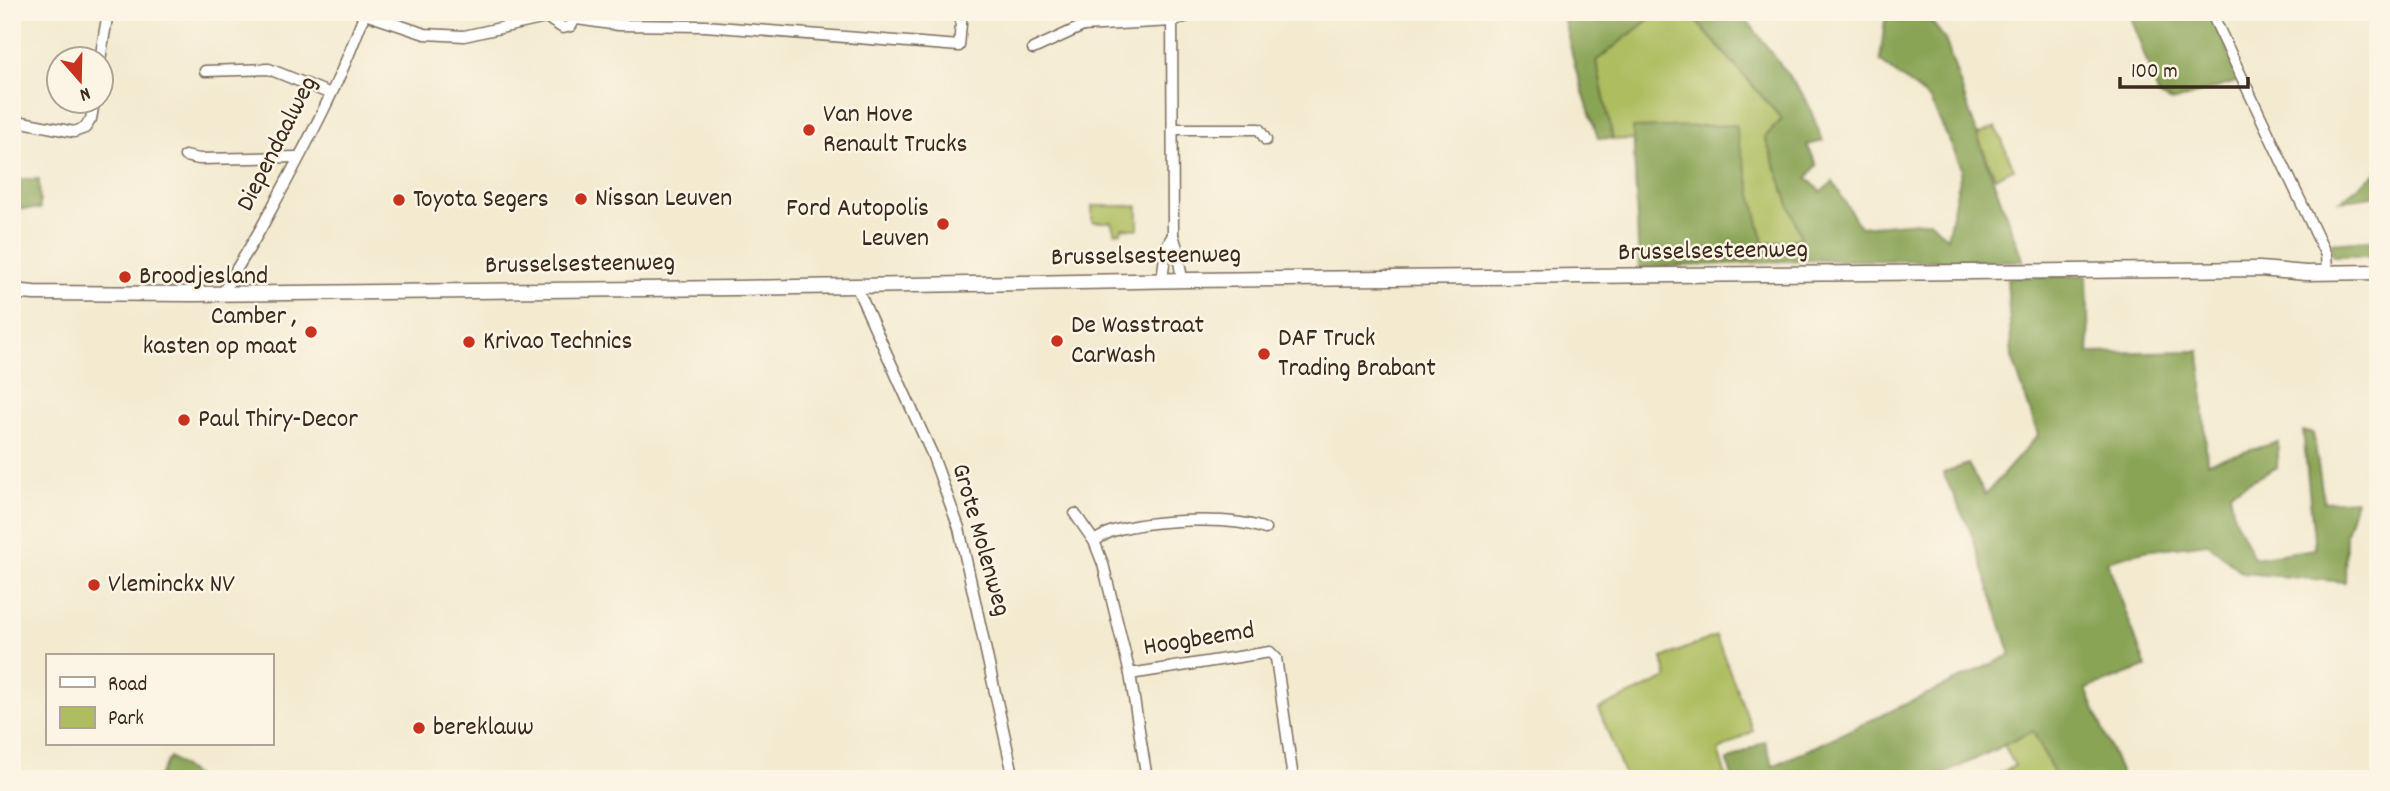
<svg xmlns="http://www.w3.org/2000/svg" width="2390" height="791" viewBox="0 0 2390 791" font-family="Dekko,sans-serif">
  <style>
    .green { fill: #aebd60; stroke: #74743f; stroke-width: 2 }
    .forest { fill: #8aa456; stroke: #62673a; stroke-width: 2 }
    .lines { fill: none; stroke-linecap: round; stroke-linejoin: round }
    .minor-casing { stroke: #7b6d5c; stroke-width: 13 }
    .major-casing { stroke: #7b6d5c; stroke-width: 17 }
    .minor { stroke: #fff; stroke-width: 10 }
    .major { stroke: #fff; stroke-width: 14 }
    .poi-dot { fill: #c8321e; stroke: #fcf5e5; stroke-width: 2.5 }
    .labels { text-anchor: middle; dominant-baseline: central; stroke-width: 5; stroke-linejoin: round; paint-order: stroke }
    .poi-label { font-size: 26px; fill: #3b2a1e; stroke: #fcf5e5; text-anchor: start }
    .street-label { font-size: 26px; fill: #3b2a1e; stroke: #fcf5e5 }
  </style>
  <rect width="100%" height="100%" fill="#fcf5e5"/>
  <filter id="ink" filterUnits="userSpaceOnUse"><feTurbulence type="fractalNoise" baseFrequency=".0143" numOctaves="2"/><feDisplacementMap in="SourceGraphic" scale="14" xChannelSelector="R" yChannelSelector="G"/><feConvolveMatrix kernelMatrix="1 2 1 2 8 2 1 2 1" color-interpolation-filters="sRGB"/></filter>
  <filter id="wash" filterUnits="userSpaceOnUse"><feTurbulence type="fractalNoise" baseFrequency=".00686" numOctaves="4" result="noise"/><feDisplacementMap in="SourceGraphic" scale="28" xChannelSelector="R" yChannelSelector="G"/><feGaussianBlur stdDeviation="1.57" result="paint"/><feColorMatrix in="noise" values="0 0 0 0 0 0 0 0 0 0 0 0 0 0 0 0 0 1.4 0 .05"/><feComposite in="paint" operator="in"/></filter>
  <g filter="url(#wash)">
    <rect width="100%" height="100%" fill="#f3ead0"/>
    <!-- green -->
    <g class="green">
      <polygon points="1658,12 1688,12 1782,119 1765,137 1801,238 1764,244 1634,140 1613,139 1596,61"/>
      <polygon points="1996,127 2014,169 1995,177 1977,135"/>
      <polygon points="1092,206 1138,206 1138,229 1122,228 1121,232 1115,233 1111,222 1092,222"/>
      <polygon points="1716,636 1753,731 1718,751 1727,779 1626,779 1599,709 1667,678 1662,658"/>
      <polygon points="2033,731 2057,779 1987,779 2015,766 2004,745"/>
    </g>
    <!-- forest -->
    <g class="forest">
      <polygon points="1562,12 1658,12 1596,61 1613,139 1598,138 1576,70"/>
      <polygon points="1688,12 1741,12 1806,99 1823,141 1807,145 1817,165 1807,178 1821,192 1833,182 1860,227 1930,221 1947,238 1962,168 1930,100 1880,61 1886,12 1924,12 1945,39 1980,143 2023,261 1809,260 1639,268 1633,128 1735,125 1764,244 1801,238 1765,137 1782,119"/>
      <polygon points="2129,12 2223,12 2216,17 2238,78 2236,82 2172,102 2159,96"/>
      <polygon points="2378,171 2378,195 2340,201"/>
      <polygon points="12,179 39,179 40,209 12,209"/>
      <polygon points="2378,239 2378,256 2332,256 2332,243"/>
      <polygon points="2087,275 2089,353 2200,351 2207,463 2278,442 2278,467 2230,492 2234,517 2254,558 2315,549 2303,431 2313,433 2324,502 2356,500 2346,533 2345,582 2243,573 2207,543 2144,551 2107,561 2146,667 2086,689 2123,779 2057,779 2033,731 1934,779 1733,779 1727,761 1765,741 1773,766 2011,655 1971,532 1943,473 1968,464 1985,495 2038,435 2012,357 2007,278"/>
      <polygon points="170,757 199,779 157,779"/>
    </g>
  </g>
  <g filter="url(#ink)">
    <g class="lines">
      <defs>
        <g id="minor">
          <polyline points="550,12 552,21 563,28 571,26 577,15"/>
          <polyline points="1083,12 1083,26 1172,21 1200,12"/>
          <polyline points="1172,12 1173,235 1177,248 1182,280"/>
          <polyline points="2211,12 2326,255 2327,272"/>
          <polyline points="365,14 425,34 464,36 550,17"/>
          <polyline points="577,19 618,25 705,26 959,46 962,12"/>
          <polyline points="1033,49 1083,26"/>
          <polyline points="100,60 108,12"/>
          <polyline points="205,71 269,69 331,94"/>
          <polyline points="12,120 74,132 85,128 91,119 94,102"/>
          <polyline points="1174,129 1259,129 1266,140"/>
          <polyline points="185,156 199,159 299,157"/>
          <polyline points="1162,281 1166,247 1173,235"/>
          <polyline points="856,286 932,454 959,528 1014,779"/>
          <path d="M223,293C236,268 253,244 266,219C302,153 340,84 365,12"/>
          <polyline points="1075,514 1094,541 1103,564 1130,674 1147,779"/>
          <path d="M1094,541C1100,538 1106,533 1113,531C1149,520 1230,515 1265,529"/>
          <polyline points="1130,674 1270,652 1276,658 1293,779"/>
        </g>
        <polyline id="major" points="12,291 34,293 194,294 736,288 1189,280 2260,269 2306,273 2378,272"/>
      </defs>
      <!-- minor casing -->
      <use href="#minor" class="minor-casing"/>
      <!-- major casing -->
      <use href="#major" class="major-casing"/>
      <!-- minor -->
      <use href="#minor" class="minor"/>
      <!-- major -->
      <use href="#major" class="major"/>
    </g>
  </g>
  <!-- markers -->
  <g class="poi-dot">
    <circle cx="809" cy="130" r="7"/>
    <circle cx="581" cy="199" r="7"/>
    <circle cx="399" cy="200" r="7"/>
    <circle cx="943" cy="224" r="7"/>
    <circle cx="125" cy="277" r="7"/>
    <circle cx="311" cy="332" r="7"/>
    <circle cx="1057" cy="341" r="7"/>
    <circle cx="469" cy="342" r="7"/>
    <circle cx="1264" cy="354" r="7"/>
    <circle cx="184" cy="420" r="7"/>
    <circle cx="94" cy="585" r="7"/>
    <circle cx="419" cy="728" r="7"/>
  </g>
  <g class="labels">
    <!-- poi labels -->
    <g class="poi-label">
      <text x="823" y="115">Van Hove<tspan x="823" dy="30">Renault Trucks</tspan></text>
      <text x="595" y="199">Nissan Leuven</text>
      <text x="413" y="200">Toyota Segers</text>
      <text x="929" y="209" text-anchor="end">Ford Autopolis<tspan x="929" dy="30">Leuven</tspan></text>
      <text x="139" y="277">Broodjesland</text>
      <text x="297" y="317" text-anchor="end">Camber ,<tspan x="297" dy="30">kasten op maat</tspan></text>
      <text x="1071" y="326">De Wasstraat<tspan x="1071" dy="30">CarWash</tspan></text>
      <text x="1278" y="339">DAF Truck<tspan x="1278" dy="30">Trading Brabant</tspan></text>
      <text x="483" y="342">Krivao Technics</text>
      <text x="198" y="420">Paul Thiry-Decor</text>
      <text x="108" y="585">Vleminckx NV</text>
      <text x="433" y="728">bereklauw</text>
    </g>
    <!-- street labels -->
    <g class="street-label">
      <text transform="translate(278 144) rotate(-63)">Diependaalweg</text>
      <text transform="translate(1713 252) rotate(-1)">Brusselsesteenweg</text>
      <text transform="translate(1146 257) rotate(-1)">Brusselsesteenweg</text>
      <text transform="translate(580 265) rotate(-1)">Brusselsesteenweg</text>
      <text transform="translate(980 540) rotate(74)">Grote Molenweg</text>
      <text transform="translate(1199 640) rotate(-9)">Hoogbeemd</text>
    </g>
  </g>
  <!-- margin -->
  <rect width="2390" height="791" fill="none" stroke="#fcf5e5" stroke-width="42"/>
  <!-- legend -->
  <rect x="46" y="654" width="228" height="91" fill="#fcf5e5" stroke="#afa495" stroke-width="2"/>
  <rect x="60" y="677" width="35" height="10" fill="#ffffff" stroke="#afa495" stroke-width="2"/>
  <text x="108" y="690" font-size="21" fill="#3b2a1e">Road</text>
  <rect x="60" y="707" width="35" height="21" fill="#aebd60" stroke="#afa495" stroke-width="2"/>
  <text x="108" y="724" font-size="21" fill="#3b2a1e">Park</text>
  <!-- north arrow -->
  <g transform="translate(80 80) rotate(160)"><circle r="33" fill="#fcf5e5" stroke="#afa495" stroke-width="2"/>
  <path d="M0-5L12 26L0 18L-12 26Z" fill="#c8321e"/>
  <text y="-10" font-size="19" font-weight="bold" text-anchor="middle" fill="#3b2a1e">N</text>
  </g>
  <!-- scale -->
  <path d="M2120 77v10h128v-10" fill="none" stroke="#3b2a1e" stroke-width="3.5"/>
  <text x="2131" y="77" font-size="21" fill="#3b2a1e" stroke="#fcf5e5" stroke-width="5" paint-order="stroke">100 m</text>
</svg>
